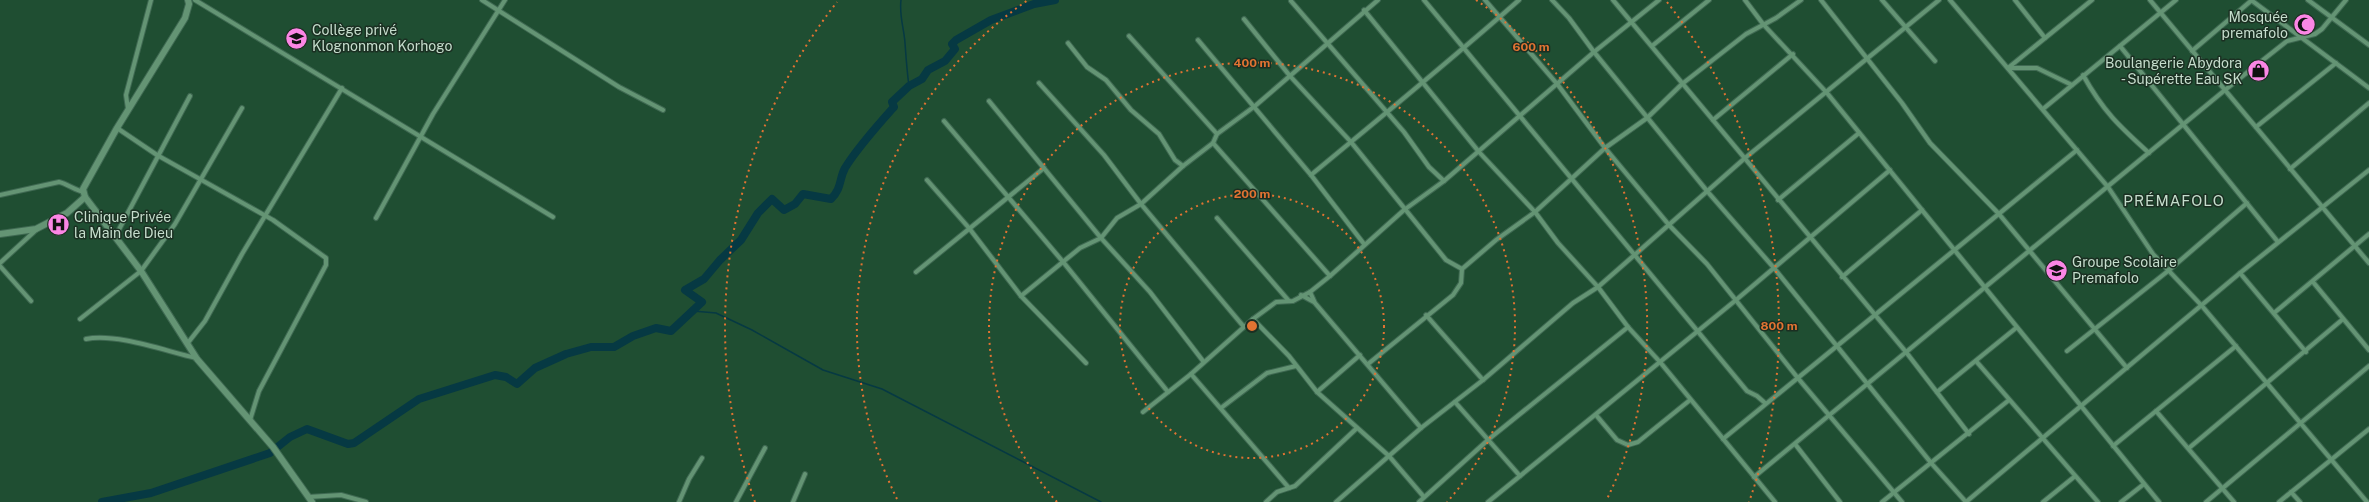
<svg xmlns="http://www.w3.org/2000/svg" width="2369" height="502" viewBox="0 0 2369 502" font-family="'Public Sans',sans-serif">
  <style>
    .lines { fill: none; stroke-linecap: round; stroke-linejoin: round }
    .stream { stroke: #063943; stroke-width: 1.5 }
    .river { stroke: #063943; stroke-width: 8 }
    .minor-casing { stroke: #3f6952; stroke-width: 6 }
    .tertiary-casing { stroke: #3f6952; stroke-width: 8 }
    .minor { stroke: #649474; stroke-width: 4 }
    .tertiary { stroke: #649474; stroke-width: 6 }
    .ring { fill: none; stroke: #e17332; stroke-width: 2; stroke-dasharray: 2 4 }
    .labels { text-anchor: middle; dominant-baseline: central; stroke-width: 3; stroke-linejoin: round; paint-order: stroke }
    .poi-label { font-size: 14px; fill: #c5ddcc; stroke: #1b2f22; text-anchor: start }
    .neighbourhood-label { font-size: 15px; letter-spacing: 1px; fill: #c5ddcc; stroke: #1b2f22 }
    .centre { fill: #e17332; stroke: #1b2f22; stroke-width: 2 }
    .ring-label { font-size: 12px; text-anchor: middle; font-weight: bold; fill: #e17332; stroke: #1b2f22; stroke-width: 3; stroke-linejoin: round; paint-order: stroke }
  </style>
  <rect width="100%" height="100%" fill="#1f4e32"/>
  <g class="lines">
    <!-- stream -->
    <g class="stream">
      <path d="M901,0C899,16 904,28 905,43C906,57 907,72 909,86"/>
      <polyline points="693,311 716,313 752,330 823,370 882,389 1101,502"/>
    </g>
    <!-- river -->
    <path class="river" d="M102,502L151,493L270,453L290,437L307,429L348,444L354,443L419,399L495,375L506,377L517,384L535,368L566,354L591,347H614L633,336L656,328L671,331L702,302L685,290L704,279L720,260L741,240L758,213L772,199L784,210L795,204L803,194L831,199C842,188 839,179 845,168C858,147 877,126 894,107L892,102L909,86L922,79L928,70L945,61L955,49L952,44L956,40L991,20L1034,4L1055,0"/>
    <defs>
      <g id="minor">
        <polyline points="195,0 553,217"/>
        <polyline points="482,0 619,87 663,110"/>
        <polyline points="1424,0 1747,391 1757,396 1765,403"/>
        <polyline points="1485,0 1558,85 1605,148 1669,225 1707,264 1797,377 1902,502"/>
        <polyline points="1552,0 1569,18 1594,52 1707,191 1774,268 1932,464 1966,502"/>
        <polyline points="1613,0 1906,352 1969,434"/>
        <polyline points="1745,0 1763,24 1827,93 2159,502"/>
        <polyline points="1821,0 1902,103 1930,143 1999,214 2127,368"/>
        <polyline points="1882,0 1935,61"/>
        <polyline points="1950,0 2108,187 2153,254 2202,306 2367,502"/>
        <polyline points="2015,0 2045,38"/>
        <polyline points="2150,0 2369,263"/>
        <polyline points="2251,0 2369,88"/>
        <polyline points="2308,0 2369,45"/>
        <polyline points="1291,1 1404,132 1429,167 1444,181"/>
        <polyline points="1364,10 1479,152 1535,212 1558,243 1598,287 1628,327 1660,362 1775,502"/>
        <polyline points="1244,19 1290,76 1351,142 1446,260 1462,269"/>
        <polyline points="1129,36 1217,134"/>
        <polyline points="1198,40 1311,175 1364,244"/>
        <polyline points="1068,43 1087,67 1106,80 1131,110 1159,134 1175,160 1183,166"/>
        <polyline points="1652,46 1709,0"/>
        <polyline points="2120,46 2278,242"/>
        <polyline points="2192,51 2252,0"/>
        <polyline points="2008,68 2092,0"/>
        <polyline points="2009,68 2037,68 2072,85"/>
        <path d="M2083,75C2103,111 2119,126 2149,153"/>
        <polyline points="1039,83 1104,155 1141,204 1244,327"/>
        <polyline points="989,101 1101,238 1150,292 1203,361"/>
        <polyline points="128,109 126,95 151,0"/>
        <polyline points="2043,109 2176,0"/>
        <polyline points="1713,120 1793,54"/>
        <polyline points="944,121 1064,263 1168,392"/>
        <polyline points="2256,127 2336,63"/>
        <polyline points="117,128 157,155 273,220 326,258 326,265 259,391 250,420"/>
        <polyline points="1213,143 1330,276"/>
        <polyline points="2290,169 2369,103"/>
        <path d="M1311,175C1381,117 1451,60 1519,0"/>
        <polyline points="927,180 969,228 1021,296 1086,363"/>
        <path d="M0,195L59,182C68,184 74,190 84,192"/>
        <polyline points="1778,200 1859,133"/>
        <polyline points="376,218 433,114 505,0"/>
        <polyline points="1217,218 1289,301"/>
        <polyline points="115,237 190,96"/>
        <polyline points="0,263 36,230"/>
        <polyline points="0,266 31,301"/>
        <polyline points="916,272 1044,168"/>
        <polyline points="2240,273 2306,352"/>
        <polyline points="1842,277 1922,210"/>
        <polyline points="2313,282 2369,350"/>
        <polyline points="1310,292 1315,303 1421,428"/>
        <polyline points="1301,295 1314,302"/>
        <polyline points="1021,296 1080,248 1101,238 1117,218 1141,204 1183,166 1213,143 1217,134 1255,106 1378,0"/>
        <polyline points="2274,313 2369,234"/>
        <polyline points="1426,315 1483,380"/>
        <polyline points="80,319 141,271 175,224 242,108"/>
        <polyline points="1253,319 1289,356 1317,392 1389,456 1424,497"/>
        <path d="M86,339C117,333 165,351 196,358"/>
        <polyline points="187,344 205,321 242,254 342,88"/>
        <polyline points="2067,351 2168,271 2247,203"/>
        <polyline points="1976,361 2098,502"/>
        <polyline points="1368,364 1453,295 1461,283 1462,269 1496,240 1535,212 1605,148 1647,118 1682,84 1746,34 1776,18 1801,0"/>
        <polyline points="1191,374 1289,488"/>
        <polyline points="1317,392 1360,355"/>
        <polyline points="1937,392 2016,328"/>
        <polyline points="1455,402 1520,476"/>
        <polyline points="1221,408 1267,373 1296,366"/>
        <polyline points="2156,411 2234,502"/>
        <polyline points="1143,412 1191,374 1253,319 1276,302 1293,301 1310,292 1330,276 1404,210 1444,181 1594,52 1659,0"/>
        <polyline points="1596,415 1617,440 1628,445 1638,442 1690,400"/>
        <polyline points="1723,439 2077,150"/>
        <polyline points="1795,444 1840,502"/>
        <polyline points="2113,446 2236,346"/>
        <polyline points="2189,448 2343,319"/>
        <polyline points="1754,477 2225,90 2287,41 2315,34 2322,29 2346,0"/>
        <polyline points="2291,492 2300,502"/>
        <polyline points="308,497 341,495 366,502"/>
        <polyline points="679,502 689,479 702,458"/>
        <polyline points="736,502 765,448"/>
        <polyline points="793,502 805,474"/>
        <polyline points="1266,502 1277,492 1295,486 1357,428"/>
        <polyline points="1336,502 1421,428 1483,380 1573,303 1598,287 1745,158 1939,0"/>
        <polyline points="1419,502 1489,439 1628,327"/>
        <polyline points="1488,502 1736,300 1890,170"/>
        <polyline points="1882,502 2009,400"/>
        <polyline points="1966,502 2240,273 2369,170"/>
        <polyline points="2043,502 2074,477"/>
        <polyline points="2121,502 2144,484"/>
        <polyline points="2206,502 2369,366"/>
        <polyline points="2279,502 2369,429"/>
      </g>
      <g id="tertiary">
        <polyline points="188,0 189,4 185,18 117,128 83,189 85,197 141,271 197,359 273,447 312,502"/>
        <polyline points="0,234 36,229 67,213 85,197"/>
      </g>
    </defs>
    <!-- minor casing -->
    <use href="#minor" class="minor-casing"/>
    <!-- tertiary casing -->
    <use href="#tertiary" class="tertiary-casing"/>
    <!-- minor -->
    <use href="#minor" class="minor"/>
    <!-- tertiary -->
    <use href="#tertiary" class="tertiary"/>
  </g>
  <!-- distance rings -->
  <g class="ring">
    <circle cx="1252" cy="326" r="132"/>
    <path d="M1057 502A263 263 0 1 1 1447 502"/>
    <path d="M897 499A395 395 0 0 1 1028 0M1476 0A395 395 0 0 1 1607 499"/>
    <path d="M755 502A527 527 0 0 1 837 2M1667 2A527 527 0 0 1 1749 502"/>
  </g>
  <!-- icons -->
  <defs>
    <symbol id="mosque-disc" viewBox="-11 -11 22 22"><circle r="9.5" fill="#fb86e5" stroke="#1b2f22"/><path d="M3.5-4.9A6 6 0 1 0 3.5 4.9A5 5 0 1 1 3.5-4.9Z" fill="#111"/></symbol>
    <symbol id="school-disc" viewBox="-11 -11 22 22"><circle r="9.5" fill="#fb86e5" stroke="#1b2f22"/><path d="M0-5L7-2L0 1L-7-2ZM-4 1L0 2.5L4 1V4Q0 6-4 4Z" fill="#111"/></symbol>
    <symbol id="shop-disc" viewBox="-11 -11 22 22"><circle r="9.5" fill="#fb86e5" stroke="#1b2f22"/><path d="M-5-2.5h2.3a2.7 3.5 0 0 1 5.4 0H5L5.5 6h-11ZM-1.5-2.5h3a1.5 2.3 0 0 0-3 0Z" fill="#111"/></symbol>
    <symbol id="hospital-disc" viewBox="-11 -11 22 22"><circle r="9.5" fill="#fb86e5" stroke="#1b2f22"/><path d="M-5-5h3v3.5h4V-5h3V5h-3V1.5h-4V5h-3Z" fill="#111"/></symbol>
  </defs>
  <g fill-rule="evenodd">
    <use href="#mosque-disc" x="2292" y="12" width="25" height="25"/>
    <use href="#school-disc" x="284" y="26" width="25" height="25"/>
    <use href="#shop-disc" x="2246" y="58" width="25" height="25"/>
    <use href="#hospital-disc" x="46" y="212" width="25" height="25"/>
    <use href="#school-disc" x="2044" y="258" width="25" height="25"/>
  </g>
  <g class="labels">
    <!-- poi labels -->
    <g class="poi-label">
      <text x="2288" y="17" text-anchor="end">Mosquée<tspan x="2288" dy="16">premafolo</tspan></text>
      <text x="312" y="30">Collège privé<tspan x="312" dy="16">Klognonmon Korhogo</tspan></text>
      <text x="2242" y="63" text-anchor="end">Boulangerie Abydora<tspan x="2242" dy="16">- Supérette Eau SK</tspan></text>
      <text x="74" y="217">Clinique Privée<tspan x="74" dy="16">la Main de Dieu</tspan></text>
      <text x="2072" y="262">Groupe Scolaire<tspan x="2072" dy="16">Premafolo</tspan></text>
    </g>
    <!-- neighbourhood labels -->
    <g class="neighbourhood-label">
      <text x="2174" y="200">PRÉMAFOLO</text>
    </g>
  </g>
  <circle cx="1252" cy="326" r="6" class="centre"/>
  <g class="ring-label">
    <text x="1531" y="51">600 m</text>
    <text x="1252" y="67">400 m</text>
    <text x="1252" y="198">200 m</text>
    <text x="1779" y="330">800 m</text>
  </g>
</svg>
